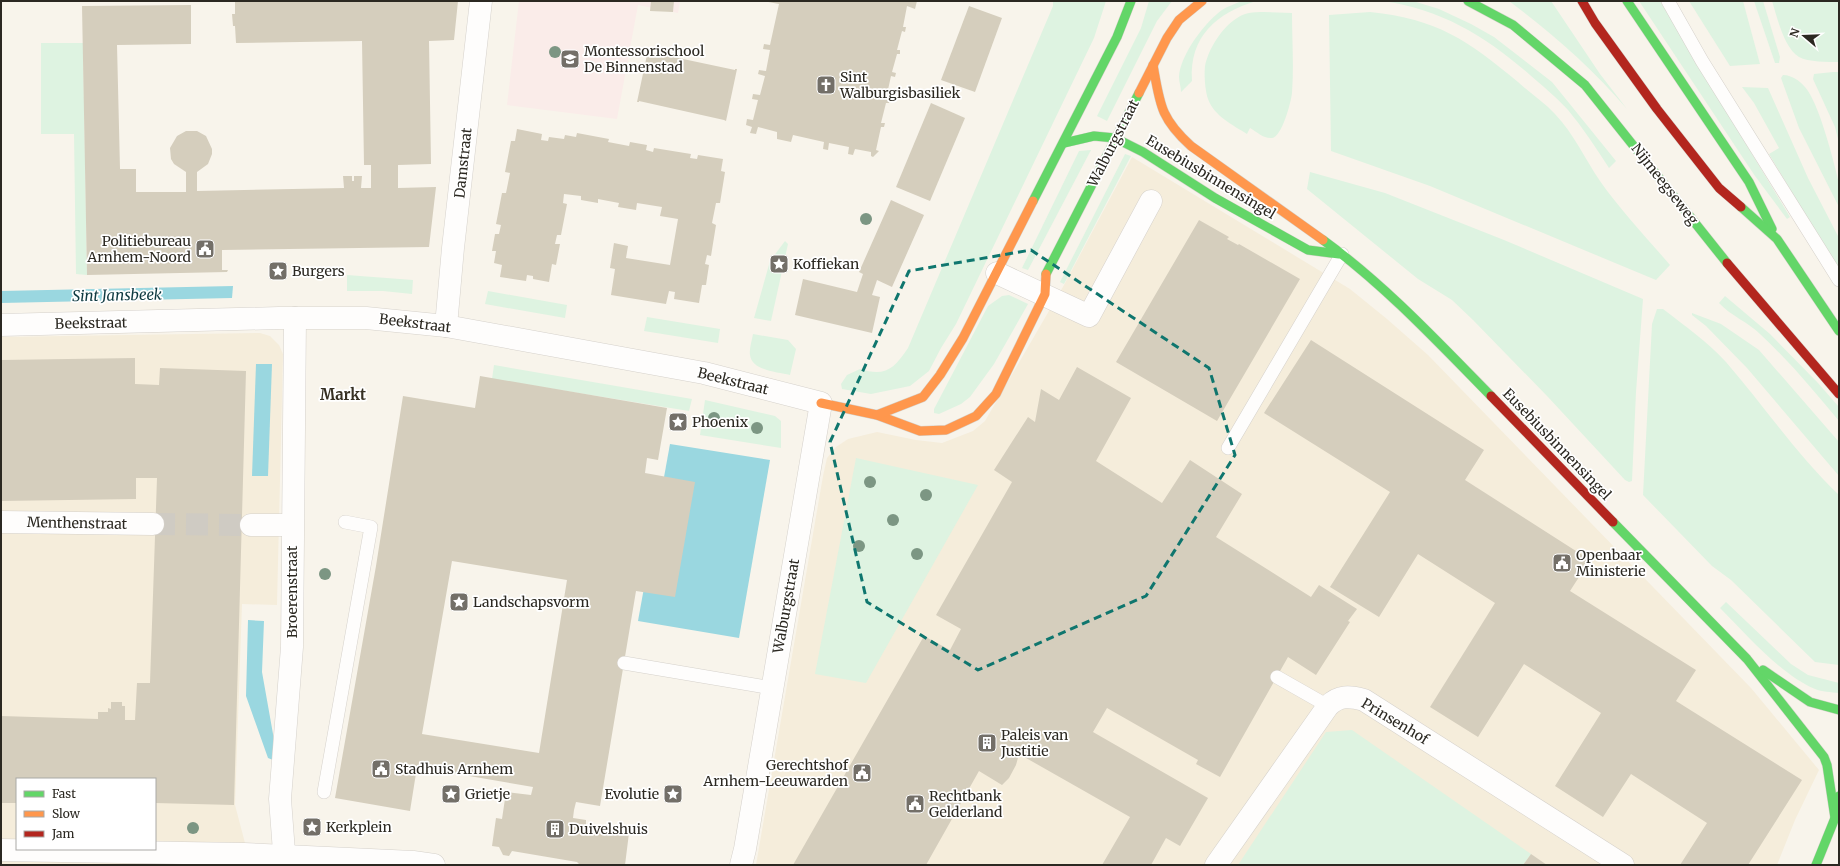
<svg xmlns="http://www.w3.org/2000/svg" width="1840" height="866" viewBox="0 0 1840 866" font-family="Merriweather,serif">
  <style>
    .built { fill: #f5eddb; fill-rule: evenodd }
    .education { fill: #faece9 }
    .green { fill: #def3e1 }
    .water { fill: #9ad7e0 }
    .building { fill: #d5cebd; fill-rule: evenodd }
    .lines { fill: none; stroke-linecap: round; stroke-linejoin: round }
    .street-tunnel { stroke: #cfcbc3; stroke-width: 22; stroke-dasharray: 22 11; stroke-linecap: butt }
    .lane-casing { stroke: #d5d1cb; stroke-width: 14 }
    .street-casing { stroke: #d5d1cb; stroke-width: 23 }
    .fast-casing { stroke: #d5d1cb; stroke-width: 10 }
    .slow-casing { stroke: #d5d1cb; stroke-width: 10 }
    .jam-casing { stroke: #d5d1cb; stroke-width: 10 }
    .lane { stroke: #fefdfc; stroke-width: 13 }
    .street { stroke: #fefdfc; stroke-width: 22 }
    .fast { stroke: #63d668; stroke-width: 9 }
    .slow { stroke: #ff974d; stroke-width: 9 }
    .jam { stroke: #b3261e; stroke-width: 9 }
    .tree { fill: #7c9683 }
    .marked { fill: none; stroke: #0f766e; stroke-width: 3; stroke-dasharray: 8 5; stroke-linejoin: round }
    .labels { text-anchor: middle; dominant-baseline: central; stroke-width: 3.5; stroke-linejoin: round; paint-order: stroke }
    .poi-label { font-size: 14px; fill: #2b2821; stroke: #fff; text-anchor: start }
    .street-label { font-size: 14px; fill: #2b2821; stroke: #fff }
    .water-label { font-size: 15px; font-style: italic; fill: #0f3a41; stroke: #fff }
    .neighbourhood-label { font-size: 15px; font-weight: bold; fill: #363023; stroke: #fff }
  </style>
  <rect width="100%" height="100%" fill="#f8f4eb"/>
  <!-- built -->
  <g class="built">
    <polygon points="1132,157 1350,289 1387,319 1428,355 1751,688 1819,770 1795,820 1777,865 756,865 823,476 827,458 836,447 848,439 877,432 916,440 942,443 973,431 985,421 1064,285"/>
    <path d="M260,333L270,336L279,345L283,354L277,605L242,604L235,805L245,843L244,865H1V337ZM17,779H155V849H17Z"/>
  </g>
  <!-- education -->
  <polygon class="education" points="519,1 680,1 678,13 638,5 617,119 507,105"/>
  <!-- green -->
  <g class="green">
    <path d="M1053,1H1106L1094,38L956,324L941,348L929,371L910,386L871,394L842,389L841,384L847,375L860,369C885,377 894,369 908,348L1053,6Z"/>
    <polygon points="1149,1 1172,1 1157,21 1107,121 1097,116 1141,28"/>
    <path d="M1242,1H1256C1217,13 1189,36 1192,81L1181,92C1181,87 1179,82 1179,77C1180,55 1205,22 1222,10C1228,6 1235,4 1242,1Z"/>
    <path d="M1383,1H1413L1439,9L1471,24L1494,37L1552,82L1616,161L1609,168C1596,148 1583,128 1568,110C1557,98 1543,86 1530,75C1485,36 1443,10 1383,1Z"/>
    <path d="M1509,1H1551L1600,74L1627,109C1592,68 1552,33 1509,1Z"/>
    <polygon points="1639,1 1660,1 1790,217 1787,219 1755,176"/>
    <polygon points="1689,1 1743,1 1760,64 1730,66"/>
    <polygon points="1754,1 1763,1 1780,57 1779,63 1775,63"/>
    <path d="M1772,1H1839V62C1828,62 1808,62 1799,57C1784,48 1777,17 1772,1Z"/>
    <path d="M1264,12L1292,13C1292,39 1294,66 1292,93C1291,102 1282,137 1272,138C1264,139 1257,132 1250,128L1247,134C1233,125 1214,116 1208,99C1205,90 1204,75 1205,66C1209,46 1228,17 1249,13C1253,12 1259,12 1264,12Z"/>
    <path d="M1370,12C1438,19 1467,40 1518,82C1530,93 1544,102 1555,114C1574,134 1585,159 1600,181C1621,211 1647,238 1670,265L1656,280L1430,186L1331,151L1329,15Z"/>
    <polygon points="41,43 83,43 87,275 76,274 74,134 41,134"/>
    <polygon points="1833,72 1839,72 1839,143 1835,127 1813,79 1814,74"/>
    <path d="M1783,75C1793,75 1803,83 1808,91C1821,111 1833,159 1839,183C1840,190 1839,199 1839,207L1799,128L1781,78Z"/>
    <polygon points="1742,87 1768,88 1808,178 1839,238 1839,271 1769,154 1779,148 1754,103"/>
    <polygon points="1091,150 1028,270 1022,268 1079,151"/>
    <polygon points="1125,154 1131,156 1064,284 1060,282"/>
    <polygon points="1310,172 1385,193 1504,240 1643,299 1636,392 1632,481 1629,482 1625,480 1548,397 1473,320 1452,300 1418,279 1307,189"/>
    <polygon points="785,241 788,244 771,321 754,318 770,261"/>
    <polygon points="347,275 413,280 412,294 383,291 347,291"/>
    <polygon points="488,291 567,305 565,318 485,304"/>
    <polygon points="1009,295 1028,304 994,364 970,397 961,404 939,414 934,413 934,409 988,306 1002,296"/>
    <path d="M1725,296L1770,334L1818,383L1839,407V421C1814,391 1789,361 1760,334C1748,322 1731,316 1719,303Z"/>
    <path d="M1657,309H1663C1685,326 1708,342 1726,362C1764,406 1797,455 1839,495V665L1815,662L1731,580L1712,566L1643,495L1652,324Z"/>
    <polygon points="1692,313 1721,324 1759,350 1839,442 1839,476 1747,368 1706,326 1692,315"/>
    <polygon points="647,317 720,329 718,343 644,331"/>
    <path d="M753,334L788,340L796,349L790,375C778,372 752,371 750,355C749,349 752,340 753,334Z"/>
    <polygon points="494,365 692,399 689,411 492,379"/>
    <polygon points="705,400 775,416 781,421 781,448 700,435"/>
    <polygon points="856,458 978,485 866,683 815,674"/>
    <path d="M1726,602L1791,664L1808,675L1839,683V693C1831,692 1822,692 1815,689C1781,675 1746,634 1720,608Z"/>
    <polygon points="1352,730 1531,854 1523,865 1238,865 1326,732"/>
  </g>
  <!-- water -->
  <g class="water">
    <polygon points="233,286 232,298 1,303 1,291"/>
    <polygon points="256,364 272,364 268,476 252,476"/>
    <polygon points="670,444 770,460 739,638 638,621"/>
    <polygon points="248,620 264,621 262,672 278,762 268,758 246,696"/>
  </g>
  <!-- building -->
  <g class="building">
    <polygon points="235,1 458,1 454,40 429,41 431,164 398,165 398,188 436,187 429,247 222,250 222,270 228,270 227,272 87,275 82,6 191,5 191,44 117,45 120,169 136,169 136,192 186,192 186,172 174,164 171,159 170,148 177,136 186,131 197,131 206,136 212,149 212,154 208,164 197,172 197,191 344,188 343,176 352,176 352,181 354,181 354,176 362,176 361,188 371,188 371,165 364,165 362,41 236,43 235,26 233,26 232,14 235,14"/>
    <polygon points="651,1 674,1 673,12 650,11"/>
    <polygon points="763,1 917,1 915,9 907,6 903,27 906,27 905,32 902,31 897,50 900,50 900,54 897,54 892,72 896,73 895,77 891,76 886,99 890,100 889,103 886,103 881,123 885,123 884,127 881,127 876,150 879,151 873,157 871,156 871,152 855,149 853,155 848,154 849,147 829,143 828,150 823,149 824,142 793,135 791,142 777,139 777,132 758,127 756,134 750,133 752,127 746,125 747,119 753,120 758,100 752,99 753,94 760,95 765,76 758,74 759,70 766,71 770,50 763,49 764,44 770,45 779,4"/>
    <polygon points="969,6 1002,18 975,92 941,80"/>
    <polygon points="648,50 650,52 735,70 735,69 737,69 726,121 724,120 639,101 639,102 637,102"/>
    <polygon points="931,103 965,118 930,201 896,187"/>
    <polygon points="517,129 542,134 541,140 548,141 549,137 564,139 565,135 576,137 577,133 609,139 608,142 629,146 630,142 647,145 646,150 653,152 654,148 691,154 690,158 697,159 698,155 723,159 721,171 725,172 720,203 716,203 712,223 716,225 711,256 707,255 705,264 709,265 706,285 702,285 699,303 674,299 675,292 669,291 666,304 611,295 615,269 610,268 614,243 628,246 626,258 670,265 678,219 660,216 662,207 637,203 636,210 618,207 619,203 598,199 598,203 581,200 581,196 564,194 563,203 567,204 561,235 557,235 555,244 560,244 556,265 552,264 549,282 533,279 533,276 527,275 526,281 500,277 502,265 494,263 496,251 492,251 495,234 499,234 501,225 496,224 502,193 506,193 510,173 505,172 511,141 515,141"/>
    <polygon points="891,200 924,215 892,287 877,280 872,295 880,297 872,333 795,315 803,279 857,292 863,274 859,272"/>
    <polygon points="1199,220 1229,237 1227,239 1238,245 1239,244 1300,279 1217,421 1116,362"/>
    <polygon points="1311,340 1484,450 1465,480 1590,560 1570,591 1696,670 1676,701 1802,780 1748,865 1680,865 1707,823 1631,774 1603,817 1555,786 1601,713 1524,664 1478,737 1430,707 1495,603 1418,554 1379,617 1330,587 1390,492 1264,413"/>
    <polygon points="135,358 135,384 159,385 160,368 246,371 234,805 155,803 155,779 17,779 17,803 1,803 1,716 98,719 98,712 108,712 108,708 111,709 111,702 122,702 122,706 125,706 125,720 135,720 137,683 150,683 157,478 136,478 136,499 1,501 1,360"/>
    <polygon points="1077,367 1131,398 1096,461 1162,503 1190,460 1242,494 1216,537 1311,597 1319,585 1357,609 1348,621 1350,622 1316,675 1288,657 1220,777 1196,764 1198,760 1107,708 1093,732 1208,798 1180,846 1166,838 1151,865 1102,865 1130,817 1019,754 1016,765 1009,778 1002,785 979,771 926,865 793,865 924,636 950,650 961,629 936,615 1012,482 994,470 1028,417 1035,422 1041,389 1059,400"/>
    <path d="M480,376L667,408L658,460L647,458L645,473L695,482L675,597L636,591L600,806L576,802L574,810L573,818L586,820V825L627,831L630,829L631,831L629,833L625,865H580L577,862L512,851L509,856L503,855L499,847L492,846L496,818L502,819L506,792L531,795L533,787L417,767L410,811L335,798L376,566L403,396L475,408ZM452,561L567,580L539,753L422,734Z"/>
    <polygon points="1531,854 1547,865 1523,865"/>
  </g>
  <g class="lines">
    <!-- street-tunnel -->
    <polyline class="street-tunnel" points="153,524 251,525"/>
    <defs>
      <g id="lane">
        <polyline points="1668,1 1702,61 1839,280"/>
        <polyline points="1228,448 1342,254"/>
        <polyline points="624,663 772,688"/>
        <polyline points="1277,677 1328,706"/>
        <polyline points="324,792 371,527 345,522"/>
      </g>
      <g id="street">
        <polyline points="997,273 1089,316 1151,201"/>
        <polyline points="1,325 279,318 366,318 446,326 704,373 821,403 745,849 741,865"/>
        <polyline points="446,326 453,248 481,1"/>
        <polyline points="1,522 153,524"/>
        <polyline points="251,525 292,525"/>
        <polyline points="1,850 244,854 413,862 434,865"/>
        <polyline points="285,865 280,799 292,647 295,318"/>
        <path d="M1216,865L1328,706C1339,695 1350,696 1364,700L1623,865"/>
      </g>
      <g id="fast">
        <polyline points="1468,1 1513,25 1585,85 1727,263"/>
        <polyline points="1627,1 1749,182 1772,229"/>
        <polyline points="1064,143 1094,136 1115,138 1143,152 1215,198 1308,250 1339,254"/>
        <polyline points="1033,201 1117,37 1131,1"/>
        <polyline points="1741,207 1777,239 1839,331"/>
        <path d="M1323,240C1385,285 1438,342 1491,396"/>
        <polyline points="1046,274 1139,93"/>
        <polyline points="1613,522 1747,659 1824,757 1827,765 1835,818"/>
        <polyline points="1763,670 1810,702 1839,710"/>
        <polyline points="1816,865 1835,818 1839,796"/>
      </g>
      <g id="slow">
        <path d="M1153,65C1160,104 1160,118 1191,146L1323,240"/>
        <polyline points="1139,93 1167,38 1179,20 1202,1"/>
        <polyline points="821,403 877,415 920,431 946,430 976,416 996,394 1045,294 1046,274"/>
        <polyline points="877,415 923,397 940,375 963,338 1033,201"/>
      </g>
      <g id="jam">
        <polyline points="1582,1 1595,23 1657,109 1719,188 1741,207"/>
        <polyline points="1727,263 1839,394"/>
        <polyline points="1491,396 1613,522"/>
      </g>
    </defs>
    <!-- lane casing -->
    <use href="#lane" class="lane-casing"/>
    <!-- street casing -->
    <use href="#street" class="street-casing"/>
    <!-- fast casing -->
    <use href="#fast" class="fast-casing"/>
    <!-- slow casing -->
    <use href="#slow" class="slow-casing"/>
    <!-- jam casing -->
    <use href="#jam" class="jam-casing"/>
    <!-- lane -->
    <use href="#lane" class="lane"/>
    <!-- street -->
    <use href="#street" class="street"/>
    <!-- fast -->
    <use href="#fast" class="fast"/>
    <!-- slow -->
    <use href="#slow" class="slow"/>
    <!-- jam -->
    <use href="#jam" class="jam"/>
  </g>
  <!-- trees -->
  <g class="tree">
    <circle cx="555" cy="52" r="6"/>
    <circle cx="866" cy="219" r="6"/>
    <circle cx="714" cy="418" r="6"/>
    <circle cx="757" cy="428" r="6"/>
    <circle cx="870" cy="482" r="6"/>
    <circle cx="926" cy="495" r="6"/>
    <circle cx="893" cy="520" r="6"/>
    <circle cx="859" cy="546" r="6"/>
    <circle cx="917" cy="554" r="6"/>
    <circle cx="325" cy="574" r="6"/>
    <circle cx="193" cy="828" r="6"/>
  </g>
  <!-- marked area -->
  <path class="marked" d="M1031,250L1209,368L1235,455L1146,596L978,670L867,602L830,442L909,271Z"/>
  <!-- icons -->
  <defs>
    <symbol id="school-square" viewBox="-11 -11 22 22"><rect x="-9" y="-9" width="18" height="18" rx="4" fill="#736f68" stroke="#fff"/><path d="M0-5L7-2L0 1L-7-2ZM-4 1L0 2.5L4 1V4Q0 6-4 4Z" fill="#fff"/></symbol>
    <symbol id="church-square" viewBox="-11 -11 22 22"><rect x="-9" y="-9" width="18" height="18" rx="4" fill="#736f68" stroke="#fff"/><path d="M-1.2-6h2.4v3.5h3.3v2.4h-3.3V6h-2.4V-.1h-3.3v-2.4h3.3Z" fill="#fff"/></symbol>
    <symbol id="civic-square" viewBox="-11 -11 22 22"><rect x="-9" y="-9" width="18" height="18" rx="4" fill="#736f68" stroke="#fff"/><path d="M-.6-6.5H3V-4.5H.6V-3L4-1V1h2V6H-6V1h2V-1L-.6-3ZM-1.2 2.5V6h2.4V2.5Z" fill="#fff"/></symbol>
    <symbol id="sight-square" viewBox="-11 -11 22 22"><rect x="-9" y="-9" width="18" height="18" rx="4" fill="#736f68" stroke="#fff"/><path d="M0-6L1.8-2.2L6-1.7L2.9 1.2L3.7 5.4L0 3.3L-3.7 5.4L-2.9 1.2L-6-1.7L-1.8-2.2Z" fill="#fff"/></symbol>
    <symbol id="building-square" viewBox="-11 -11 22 22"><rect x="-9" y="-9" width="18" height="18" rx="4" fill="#736f68" stroke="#fff"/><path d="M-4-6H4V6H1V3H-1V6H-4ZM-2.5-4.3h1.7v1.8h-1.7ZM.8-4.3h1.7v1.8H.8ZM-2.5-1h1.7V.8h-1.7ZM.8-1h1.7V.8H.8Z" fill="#fff"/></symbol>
  </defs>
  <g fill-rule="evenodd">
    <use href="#school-square" x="559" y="48" width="22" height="22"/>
    <use href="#church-square" x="815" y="74" width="22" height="22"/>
    <use href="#civic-square" x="194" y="238" width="22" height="22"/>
    <use href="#sight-square" x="768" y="253" width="22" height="22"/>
    <use href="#sight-square" x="267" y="260" width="22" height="22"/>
    <use href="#sight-square" x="667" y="411" width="22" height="22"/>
    <use href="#civic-square" x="1551" y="552" width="22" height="22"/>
    <use href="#sight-square" x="448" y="591" width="22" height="22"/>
    <use href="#building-square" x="976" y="732" width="22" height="22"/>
    <use href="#civic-square" x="370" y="758" width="22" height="22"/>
    <use href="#civic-square" x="851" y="762" width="22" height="22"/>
    <use href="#sight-square" x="440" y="783" width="22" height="22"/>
    <use href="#sight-square" x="662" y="783" width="22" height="22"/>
    <use href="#civic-square" x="904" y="793" width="22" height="22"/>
    <use href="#sight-square" x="301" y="816" width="22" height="22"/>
    <use href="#building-square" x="544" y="818" width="22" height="22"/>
  </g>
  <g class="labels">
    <!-- poi labels -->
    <g class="poi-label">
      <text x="584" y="51">Montessorischool<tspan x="584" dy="16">De Binnenstad</tspan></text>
      <text x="840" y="77">Sint<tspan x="840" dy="16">Walburgisbasiliek</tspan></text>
      <text x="191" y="241" text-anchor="end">Politiebureau<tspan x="191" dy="16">Arnhem-Noord</tspan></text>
      <text x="793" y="264">Koffiekan</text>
      <text x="292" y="271">Burgers</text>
      <text x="692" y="422">Phoenix</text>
      <text x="1576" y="555">Openbaar<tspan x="1576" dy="16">Ministerie</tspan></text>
      <text x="473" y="602">Landschapsvorm</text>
      <text x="1001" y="735">Paleis van<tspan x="1001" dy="16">Justitie</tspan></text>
      <text x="848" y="765" text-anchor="end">Gerechtshof<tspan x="848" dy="16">Arnhem-Leeuwarden</tspan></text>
      <text x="395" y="769">Stadhuis Arnhem</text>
      <text x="465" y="794">Grietje</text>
      <text x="659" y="794" text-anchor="end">Evolutie</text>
      <text x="929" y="796">Rechtbank<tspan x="929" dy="16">Gelderland</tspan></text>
      <text x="326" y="827">Kerkplein</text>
      <text x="569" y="829">Duivelshuis</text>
    </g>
    <!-- street labels -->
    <g class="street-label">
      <text transform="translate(1113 143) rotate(-63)">Walburgstraat</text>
      <text transform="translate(463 163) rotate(-84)">Damstraat</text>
      <text transform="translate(1211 177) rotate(31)">Eusebiusbinnensingel</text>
      <text transform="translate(1665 184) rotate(52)">Nijmeegseweg</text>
      <text transform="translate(91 323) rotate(-1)">Beekstraat</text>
      <text transform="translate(415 323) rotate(7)">Beekstraat</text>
      <text transform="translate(733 381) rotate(14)">Beekstraat</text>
      <text transform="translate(1557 444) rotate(46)">Eusebiusbinnensingel</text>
      <text transform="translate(77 523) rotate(1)">Menthenstraat</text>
      <text transform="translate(292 592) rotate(-90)">Broerenstraat</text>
      <text transform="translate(786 606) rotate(-80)">Walburgstraat</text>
      <text transform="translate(1395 721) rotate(31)">Prinsenhof</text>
    </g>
    <!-- water labels -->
    <g class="water-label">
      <text transform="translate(117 295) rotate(-1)">Sint Jansbeek</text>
    </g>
    <!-- neighbourhood labels -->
    <g class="neighbourhood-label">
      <text x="343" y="394">Markt</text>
    </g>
  </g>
  <!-- border -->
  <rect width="1840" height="866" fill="none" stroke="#2b2821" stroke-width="4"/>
  <!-- legend -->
  <rect x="16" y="778" width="140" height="72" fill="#ffffff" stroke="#aaa9a6"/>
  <rect x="24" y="791" width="20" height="6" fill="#63d668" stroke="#aaa9a6"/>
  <text x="52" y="798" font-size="12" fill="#2b2821">Fast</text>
  <rect x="24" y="811" width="20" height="6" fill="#ff974d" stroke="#aaa9a6"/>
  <text x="52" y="818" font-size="12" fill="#2b2821">Slow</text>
  <rect x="24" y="831" width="20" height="6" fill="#b3261e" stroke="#aaa9a6"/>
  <text x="52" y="838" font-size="12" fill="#2b2821">Jam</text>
  <!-- north arrow -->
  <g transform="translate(1804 36) rotate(289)" stroke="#ffffff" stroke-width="3" paint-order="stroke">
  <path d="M0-3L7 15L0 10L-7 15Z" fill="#2b2821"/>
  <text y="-6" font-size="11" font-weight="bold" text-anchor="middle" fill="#2b2821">N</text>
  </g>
</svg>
